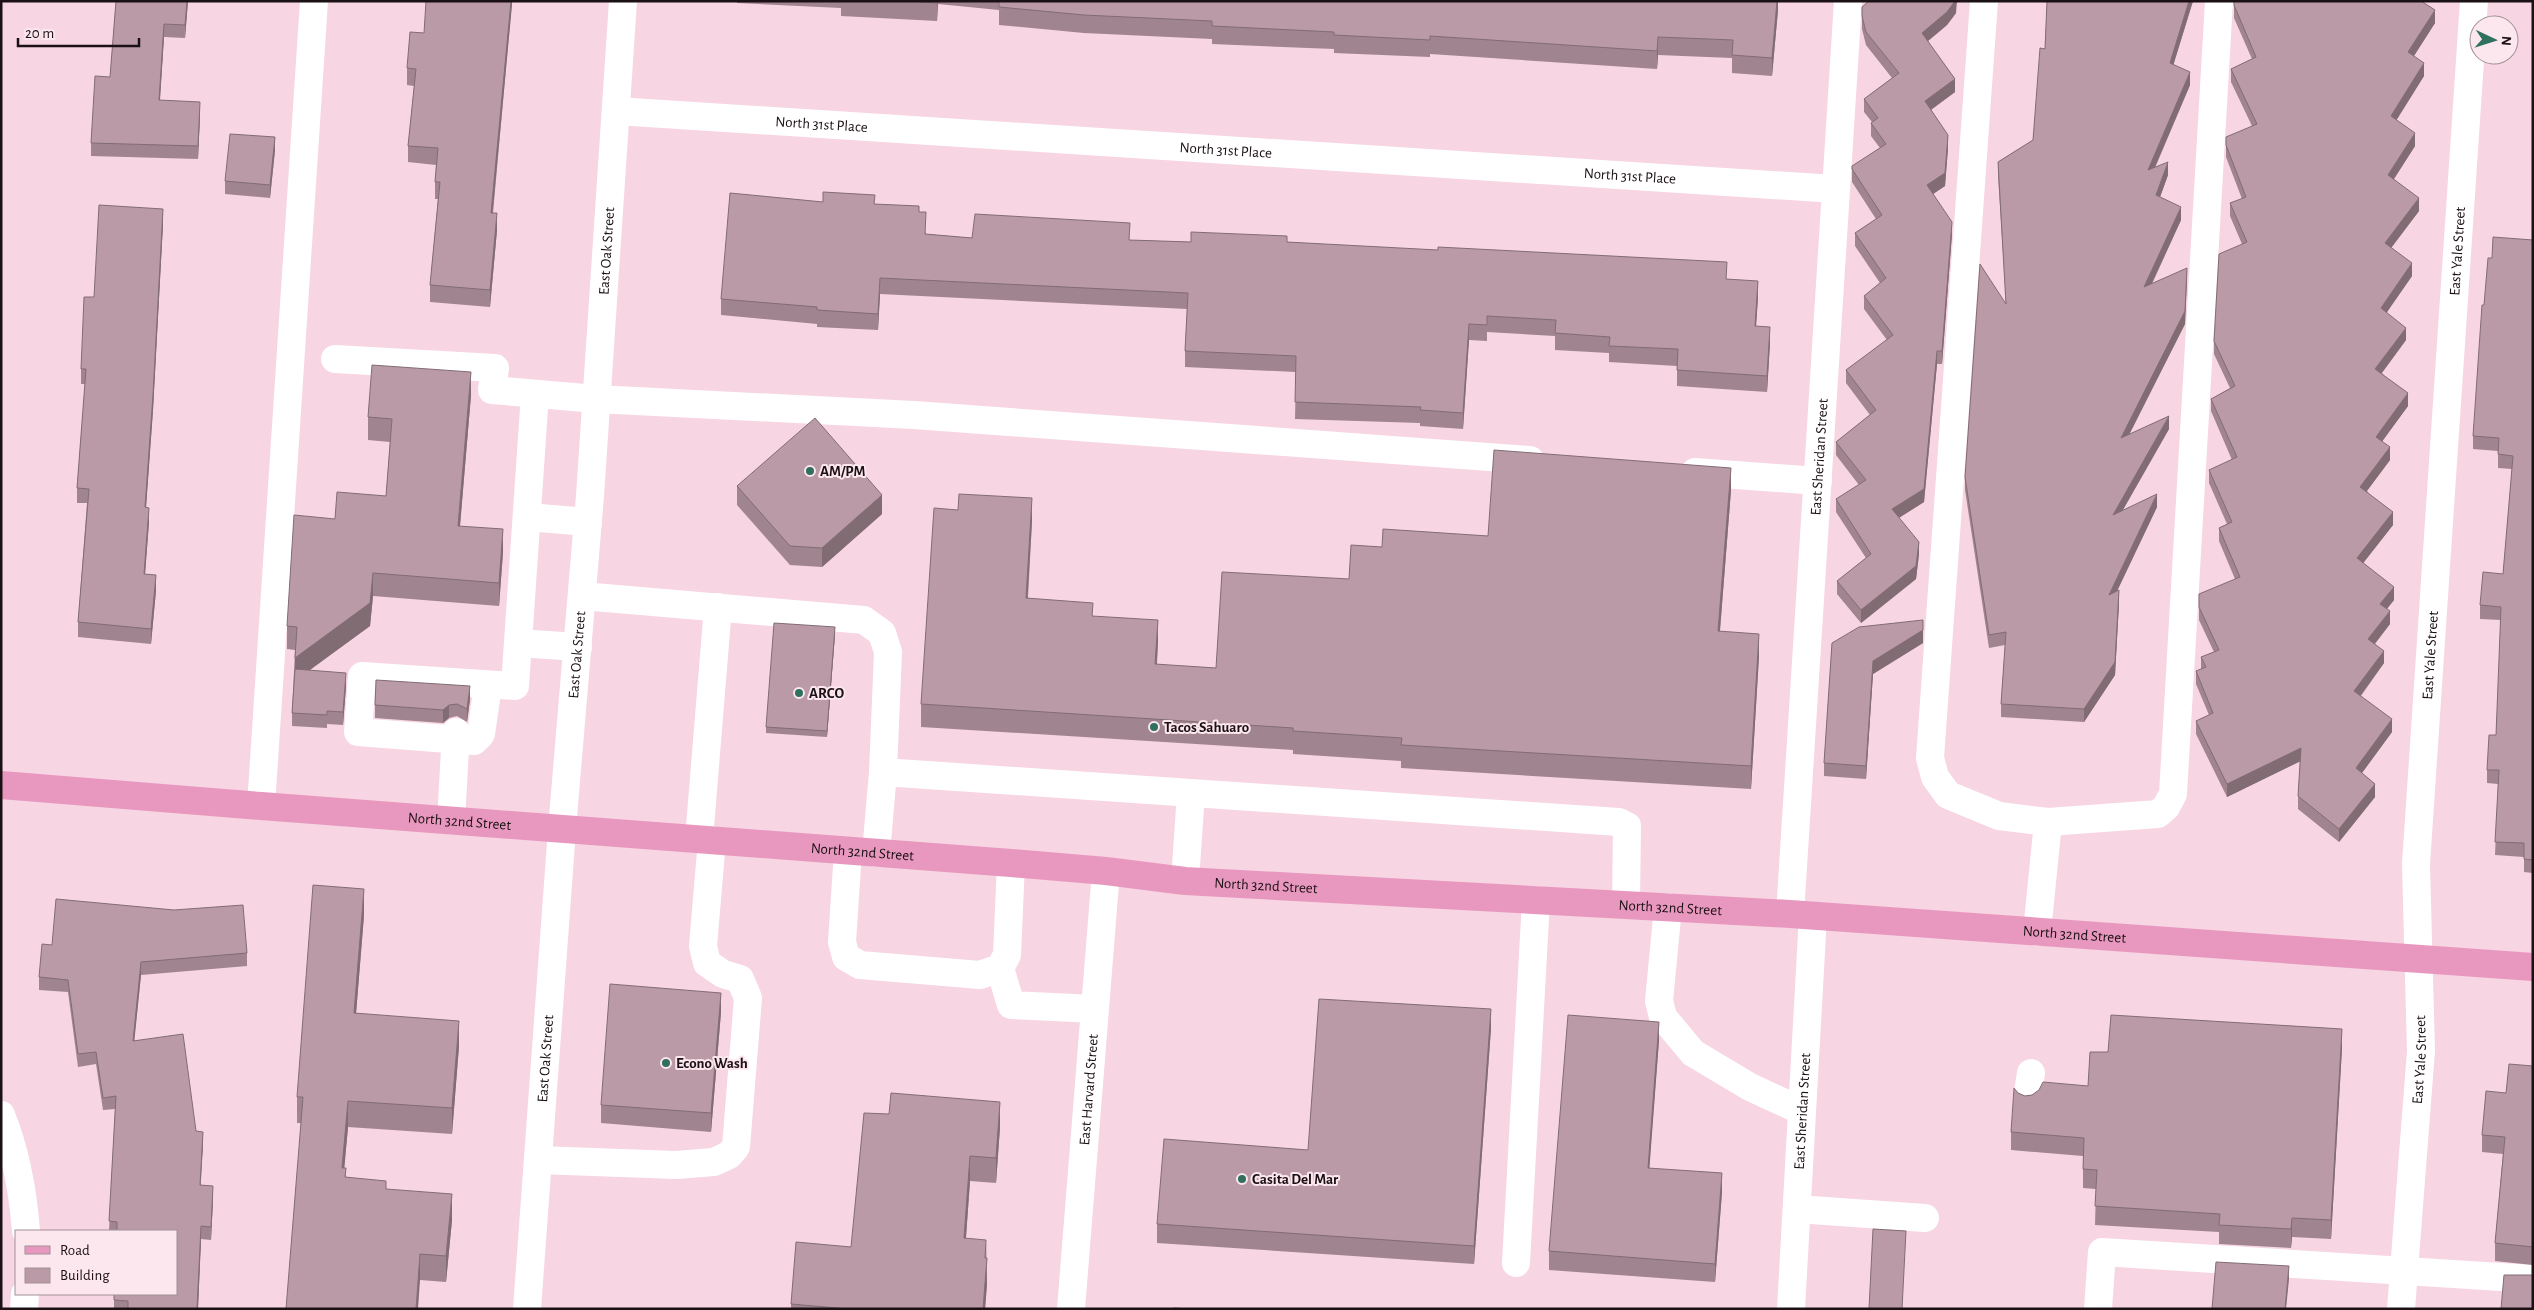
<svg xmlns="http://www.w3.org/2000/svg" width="2534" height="1310" viewBox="0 0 2534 1310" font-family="'Alegreya Sans',sans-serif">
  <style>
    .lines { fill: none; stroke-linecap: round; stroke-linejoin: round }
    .minor { stroke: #fff; stroke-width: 28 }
    .major { stroke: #e898bf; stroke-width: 28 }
    .wall { fill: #a0848f }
    .shaded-wall { fill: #826c74 }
    .building { fill: #ba9aa6; stroke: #826c74 }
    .poi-dot { fill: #2f705f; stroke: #fce7ee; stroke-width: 2 }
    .labels { text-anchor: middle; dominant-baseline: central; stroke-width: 4; stroke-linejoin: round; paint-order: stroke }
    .street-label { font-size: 15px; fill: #1b1014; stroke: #fce7ee }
    .poi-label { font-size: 15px; font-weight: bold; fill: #1b1014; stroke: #fce7ee; text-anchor: start }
  </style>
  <rect width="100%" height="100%" fill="#f7d5e2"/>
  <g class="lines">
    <!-- minor -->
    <g class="minor">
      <polyline points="1984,1 1930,758 1935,777 1948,795 1999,816 2048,822 2158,814 2166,807 2173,794 2219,1"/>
      <path id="s1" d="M616,111L1836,189"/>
      <polyline points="335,359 495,368 492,390 596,399 914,415 1530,460"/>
      <polyline points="1695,472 1818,481"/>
      <polyline points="527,517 588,522"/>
      <polyline points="582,596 864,620 882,633 888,652 883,772 876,853"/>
      <polyline points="518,643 578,647"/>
      <polyline points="488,685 481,734 474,741 358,732 362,676 515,686 535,394"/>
      <polyline points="883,772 1619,822 1627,826 1626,905"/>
      <polyline points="261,806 314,1"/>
      <polyline points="451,820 456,732"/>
      <polyline points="699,839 718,607"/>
      <polyline points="848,851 842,942 846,957 860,965 980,975 1000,968 1007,955 1011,863"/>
      <polyline points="1185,881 1191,793"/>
      <polyline points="1668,907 1659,1001 1663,1017 1693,1053 1750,1087 1802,1111"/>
      <path id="s2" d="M1790,914L1848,1"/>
      <polyline points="2037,932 2048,822"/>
      <polyline points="1000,968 1011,1005 1095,1009"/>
      <polyline points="2027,1099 2031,1073"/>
      <path d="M1,1115C16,1152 23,1192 26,1231"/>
      <polyline points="538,1160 676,1165 714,1162 729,1155 736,1147 748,998 740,979 723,974 707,963 703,946 712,840"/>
      <polyline points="1797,1209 1925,1218"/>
      <polyline points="1516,1263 1536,900"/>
      <polyline points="24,1309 25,1294"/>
      <path id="s3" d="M527,1309L562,829L590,496L623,1"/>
      <path id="s4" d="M1071,1309L1106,871"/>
      <path id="s5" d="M1791,1309L1813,916"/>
      <polyline points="2098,1309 2102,1252 2533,1279"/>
      <path id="s6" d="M2401,1309L2421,1051L2416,864L2474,1"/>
    </g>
    <!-- major -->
    <path class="major" id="s7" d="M1,785L261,806L1011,863L1106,871L1185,881L1790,914L2533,967"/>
  </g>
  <!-- wall -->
  <g class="wall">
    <polygon points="116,1 188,1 185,38 164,37 160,100 200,115 198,159 91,156 91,143 110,77"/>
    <polygon points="512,1 493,213 497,230 490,307 430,302 430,285 438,199 435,199 435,182 436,165 408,162 408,146 414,86 407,85 407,68"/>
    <polygon points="737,1 1778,1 1778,10 1772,76 1732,73 1732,58 1658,55 1657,69 1430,54 1430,57 1334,53 1334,49 1212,44 1212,39 1084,33 999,25 999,10 938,4 937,21 841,16 841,8 737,3"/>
    <polygon points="2047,1 2193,1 2173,65 2190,85 2155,168 2168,175 2160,197 2181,220 2152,284 2187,281 2185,324 2129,434 2169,429 2123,510 2157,507 2117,591 2119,603 2115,675 2084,722 2001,717 2001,704 2005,645 1989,648 1965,490 1965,477 2006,303 1998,175 1998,162 2033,140 2045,49"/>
    <polygon points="2234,1 2435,23 2414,56 2424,76 2396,120 2415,146 2394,179 2419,211 2391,248 2412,276 2386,312 2406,340 2382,373 2408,406 2382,441 2390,460 2367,491 2393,525 2363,563 2394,600 2387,609 2390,624 2375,644 2384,663 2361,696 2392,732 2362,773 2375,797 2339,842 2298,809 2298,796 2300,761 2227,797 2196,734 2196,721 2209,715 2196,684 2196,671 2201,669 2201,657 2214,652 2199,620 2199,607 2235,579 2219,541 2219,528 2227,524 2209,483 2209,470 2232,460 2211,411 2211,399 2230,388 2214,354 2214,341 2242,244 2230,216 2230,203 2242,199 2226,157 2226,145 2252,126 2231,82 2231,69 2252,59 2234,18"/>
    <polygon points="1956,13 1947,25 1928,41 1955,92 1931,110 1948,148 1945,186 1933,194 1952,234 1942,364 1937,364 1924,502 1899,518 1919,554 1916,579 1861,623 1837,594 1837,581 1866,558 1836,512 1836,499 1859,485 1836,455 1836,442 1870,415 1846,383 1846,370 1887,340 1864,309 1864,296 1880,283 1855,246 1855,233 1876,219 1852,182 1852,169 1880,148 1871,136 1871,123 1872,122 1864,112 1864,99 1892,78 1866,45 1862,29 1862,16"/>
    <polygon points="275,150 270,198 225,194 225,181"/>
    <polygon points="875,204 919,212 926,234 972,238 1130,240 1191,242 1287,242 1727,279 1758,297 1756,326 1770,343 1767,392 1677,386 1677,366 1609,362 1609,353 1555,350 1555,336 1487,332 1487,341 1469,340 1463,429 1420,426 1420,423 1295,419 1296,372 1185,367 1185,351 1187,309 880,294 878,330 817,327 817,324 721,315 721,299"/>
    <polygon points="163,224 153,410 146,507 149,522 145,574 156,590 151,644 78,637 78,622 87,503 77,503 77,488 85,384 81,384 81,369 94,297"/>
    <polygon points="2533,240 2533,873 2524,872 2524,857 2495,855 2498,784 2487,783 2487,770 2496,735 2501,620 2480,619 2480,605 2503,574 2512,469 2498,468 2498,451 2473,449 2473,436 2484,305 2492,258"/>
    <polygon points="471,395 460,526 503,552 499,606 373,596 370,626 309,670 346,686 343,725 327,724 327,728 292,726 292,713 295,650 287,649 287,626 335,519 386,496 390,442 368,440 368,417"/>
    <polygon points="737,486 882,514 822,567 790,565 737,505"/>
    <polygon points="1731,490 1720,631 1759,656 1751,789 1401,768 1401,761 1293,754 1293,750 921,727 921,704 958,510 1032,521 1028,598 1093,616 1158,642 1157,665 1216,668 1349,579 1382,547 1488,536"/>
    <polygon points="1923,633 1923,643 1873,674 1866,779 1824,776 1824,763 1832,643"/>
    <polygon points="835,634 827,737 766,733 766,727"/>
    <polygon points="470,699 467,722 457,716 449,718 443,723 375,718 375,705"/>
    <polygon points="364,915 356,1013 459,1046 452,1134 348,1127 344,1168 346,1177 386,1189 452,1220 446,1282 420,1280 301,1123 297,1123 297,1097"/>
    <polygon points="52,945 247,953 247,966 141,975 134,1041 196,1131 203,1144 200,1185 213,1199 211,1240 201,1239 198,1309 114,1309 114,1294 176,1231 109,1231 115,1109 103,1110 96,1064 78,1067 68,992 39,990 39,977"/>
    <polygon points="721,1012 711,1132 601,1123 601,1105"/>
    <polygon points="1491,1028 1474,1264 1157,1243 1157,1224 1308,1150"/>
    <polygon points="1659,1040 1649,1168 1722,1192 1715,1282 1549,1270 1549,1251"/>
    <polygon points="2342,1048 2331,1239 2292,1237 2291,1248 2219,1244 2219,1232 2095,1225 2096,1189 2083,1188 2083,1156 2011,1150 2011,1132 2018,1093 2025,1096 2088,1086 2108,1052"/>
    <polygon points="2533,1066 2533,1265 2495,1261 2495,1243 2503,1154 2482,1152 2482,1135 2506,1093"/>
    <polygon points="1000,1127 996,1183 970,1181 966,1238 986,1258 987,1284 985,1309 791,1309 791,1304"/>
  </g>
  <!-- shaded-wall -->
  <g class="shaded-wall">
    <polygon points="187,1 188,1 185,38 185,25"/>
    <polygon points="511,1 512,1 512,5 491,229 491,213"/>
    <polygon points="937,1 938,1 937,21"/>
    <polygon points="1777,1 1778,1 1778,10 1772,76 1772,58"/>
    <polygon points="1955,1 1957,1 1956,13 1947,25 1922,46 1922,33"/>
    <polygon points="2189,1 2193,1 2170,76 2170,63"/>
    <polygon points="2435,10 2435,23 2408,65 2408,52"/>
    <polygon points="164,24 164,37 159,113 159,100"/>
    <polygon points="1658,37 1658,55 1657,69 1657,51"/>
    <polygon points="2424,63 2424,76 2391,129 2391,116"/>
    <polygon points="2190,72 2190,85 2148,183 2148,170"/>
    <polygon points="1955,79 1955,92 1925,114 1925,101"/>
    <polygon points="200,102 200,115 198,159 198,146"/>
    <polygon points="2415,133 2415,146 2388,188 2388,175"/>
    <polygon points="1948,135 1948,148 1945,186 1927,198 1927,185"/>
    <polygon points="275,137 275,150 270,198 270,185"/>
    <polygon points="2168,162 2168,175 2156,208 2156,195"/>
    <polygon points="2419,198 2419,211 2385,256 2385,243"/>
    <polygon points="2181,207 2181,220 2144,300 2144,287"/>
    <polygon points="163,209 163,224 153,410 145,522 145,507"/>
    <polygon points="497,213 497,230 490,307 490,290"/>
    <polygon points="1952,222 1952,234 1942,364 1942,351"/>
    <polygon points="2412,263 2412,276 2381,321 2381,308"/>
    <polygon points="2187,268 2185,324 2121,451 2121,438"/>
    <polygon points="880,278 880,294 878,330 878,314"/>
    <polygon points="1758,281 1758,297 1755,342 1755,326"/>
    <polygon points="1469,324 1469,340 1463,429 1463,413"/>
    <polygon points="1770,327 1770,343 1767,392 1767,376"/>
    <polygon points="2406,328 2406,340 2375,382 2375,369"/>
    <polygon points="1937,351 1937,364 1924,502 1892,522 1892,509"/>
    <polygon points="471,372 471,395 458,549 458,526"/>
    <polygon points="2408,393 2408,406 2376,450 2376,437"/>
    <polygon points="2169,416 2169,429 2113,527 2113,515"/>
    <polygon points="2390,447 2390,460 2360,500 2360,487"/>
    <polygon points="1731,468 1731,490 1718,654 1718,631"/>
    <polygon points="2157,494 2157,507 2109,608 2109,595"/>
    <polygon points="882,495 882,514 822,567 822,548"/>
    <polygon points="1032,498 1032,521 1026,621 1026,598"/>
    <polygon points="149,508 149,522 144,588 144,574"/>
    <polygon points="2393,512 2393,525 2357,571 2357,558"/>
    <polygon points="503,529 503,552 499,606 499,583"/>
    <polygon points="1919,542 1919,554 1916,579 1861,623 1861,610"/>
    <polygon points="373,573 373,596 370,626 295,681 295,658"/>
    <polygon points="156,575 156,590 151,644 151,629"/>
    <polygon points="2394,587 2394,600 2380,617 2380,604"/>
    <polygon points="2119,590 2119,603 2115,675 2084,722 2084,709"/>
    <polygon points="2390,611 2390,624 2368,652 2368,639"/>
    <polygon points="1158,620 1158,642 1155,687 1155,664"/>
    <polygon points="1923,620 1923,643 1873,674 1866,779 1866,766 1873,661"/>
    <polygon points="835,627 835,634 827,737 827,731"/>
    <polygon points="1759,634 1759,656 1751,789 1751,766"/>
    <polygon points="2384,651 2384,663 2354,704 2354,691"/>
    <polygon points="346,673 346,686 343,725 343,712"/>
    <polygon points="470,686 470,699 467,722 467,709"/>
    <polygon points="449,705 449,718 443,723 443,710"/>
    <polygon points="2392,719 2392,732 2356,781 2356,768"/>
    <polygon points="2301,748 2301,761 2227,797 2227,784"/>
    <polygon points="2375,784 2375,797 2339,842 2339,829"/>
    <polygon points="364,889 364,915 354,1039 354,1013"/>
    <polygon points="141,962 141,975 133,1054 133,1041"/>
    <polygon points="721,993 721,1012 711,1132 711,1113"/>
    <polygon points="1491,1009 1491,1028 1474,1264 1474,1246"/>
    <polygon points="459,1021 459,1046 452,1134 452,1108"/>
    <polygon points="1659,1022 1659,1040 1648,1187 1648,1168"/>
    <polygon points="2342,1029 2342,1048 2331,1239 2331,1220"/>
    <polygon points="348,1101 348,1127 342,1194 342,1168"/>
    <polygon points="1000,1102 1000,1127 996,1183 996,1158"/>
    <polygon points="203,1132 203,1144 200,1198 200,1185"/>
    <polygon points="970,1156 970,1181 964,1263 964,1238"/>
    <polygon points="1722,1173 1722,1192 1715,1282 1715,1264"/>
    <polygon points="213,1186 213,1199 211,1240 211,1227"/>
    <polygon points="452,1194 452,1220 446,1282 446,1256"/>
    <polygon points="2292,1218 2292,1237 2291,1248 2291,1229"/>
    <polygon points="201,1226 201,1239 198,1309 197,1309"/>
    <polygon points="986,1240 987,1284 985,1309 983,1309"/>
    <polygon points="420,1254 420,1280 418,1309 416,1309"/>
    <polygon points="2289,1266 2289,1279 2286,1309 2285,1309"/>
  </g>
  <!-- building -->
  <g class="building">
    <polygon points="116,1 187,1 185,25 164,24 159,100 200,102 198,146 91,143 95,76 110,77"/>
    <polygon points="426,1 511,1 491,213 497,213 490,290 430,285 440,182 435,182 438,148 408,146 416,69 407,68 410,32 424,33"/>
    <polygon points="908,1 937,1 937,3"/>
    <polygon points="999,1 1777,1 1772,58 1732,55 1733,40 1658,37 1657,51 1430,36 1430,40 1334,35 1334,32 1212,26 1212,21 1084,15 999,7"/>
    <polygon points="1869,1 1955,1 1947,12 1922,33 1955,79 1925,101 1948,135 1945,173 1927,185 1952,222 1942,351 1937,351 1924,489 1892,509 1919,542 1916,566 1861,610 1837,581 1871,554 1836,499 1866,480 1836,442 1876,410 1846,370 1893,335 1864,296 1886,278 1855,233 1882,215 1852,169 1852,166 1886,144 1871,123 1878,118 1864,99 1899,73 1866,32 1862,16 1862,7"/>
    <polygon points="2047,1 2189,1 2170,63 2190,72 2148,170 2168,162 2156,195 2181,207 2144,287 2187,268 2185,311 2121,438 2169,416 2113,515 2157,494 2109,595 2119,590 2115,662 2084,709 2001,704 2006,632 1989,635 1965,477 1980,264 2006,304 1998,162 2033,140 2040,48 2045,49"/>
    <polygon points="2234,1 2421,1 2435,10 2408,52 2424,63 2391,116 2415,133 2388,175 2419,198 2385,243 2412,263 2381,308 2406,328 2375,369 2408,393 2376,437 2390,447 2360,487 2393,512 2357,558 2394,587 2380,604 2390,611 2368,639 2384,651 2354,691 2392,719 2356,768 2375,784 2339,829 2298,796 2301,748 2227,784 2196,721 2213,713 2196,671 2206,667 2201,657 2219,650 2199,607 2199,594 2240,577 2219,528 2232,522 2209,470 2237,457 2211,399 2235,386 2214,341 2219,254 2247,242 2230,203 2246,197 2226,145 2226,137 2257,124 2231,69 2256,57 2234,5"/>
    <polygon points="230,134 275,137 270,185 225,181"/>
    <polygon points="823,192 875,195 874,204 919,206 919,212 926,212 925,234 972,238 975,214 1130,223 1129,240 1191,242 1191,232 1287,236 1287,242 1438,250 1438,247 1727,262 1726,279 1758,281 1755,326 1770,327 1767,376 1677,370 1678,349 1609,346 1610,337 1555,333 1556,320 1487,316 1487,325 1469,324 1463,413 1420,410 1421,407 1295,402 1296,356 1185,351 1188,293 880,278 878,314 817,310 817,307 721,299 730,193 823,202"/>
    <polygon points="99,205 163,209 153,395 145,507 149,508 144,574 156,575 151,629 78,622 89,489 77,488 86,369 81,369 84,297 94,297"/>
    <polygon points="2493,237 2533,240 2533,860 2524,859 2524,843 2495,842 2499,770 2487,770 2489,735 2496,735 2501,607 2480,605 2483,572 2503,574 2513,456 2498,454 2499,438 2473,436 2482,305 2484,305 2488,258 2492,258"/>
    <polygon points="372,365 471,372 458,526 503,529 499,583 373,573 370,603 295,658 297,627 287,626 294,515 335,519 337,492 386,496 392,419 368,417"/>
    <polygon points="815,418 882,495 822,548 790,546 737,486"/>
    <polygon points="1494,450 1731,468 1718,631 1759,634 1751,766 1401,745 1402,738 1293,731 1293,728 921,704 934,508 958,510 959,494 1032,498 1026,598 1093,603 1092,616 1158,620 1155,664 1216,668 1222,572 1349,579 1351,545 1382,547 1383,529 1488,536"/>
    <polygon points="1923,620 1923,630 1873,661 1866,766 1824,763 1832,643 1859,627"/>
    <polygon points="774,623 835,627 827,731 766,727"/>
    <polygon points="295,669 346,673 343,712 327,711 327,715 292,713"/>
    <polygon points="376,680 470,686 467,709 457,704 449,705 443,710 375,705"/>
    <polygon points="313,885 364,889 354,1013 459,1021 452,1108 348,1101 342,1168 346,1168 345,1177 386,1181 386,1189 452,1194 446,1256 420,1254 416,1309 286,1309 303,1097 297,1097"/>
    <polygon points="56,899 174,910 243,905 247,953 141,962 133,1041 183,1034 196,1131 203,1132 200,1185 213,1186 211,1227 201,1226 197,1309 128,1309 128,1301 114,1300 114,1294 176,1294 176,1231 117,1231 117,1222 109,1221 116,1096 103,1098 96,1052 78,1054 68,980 39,977 42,944 52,945"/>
    <polygon points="610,984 721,993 711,1113 601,1105"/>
    <polygon points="1319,999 1491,1009 1474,1246 1157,1224 1164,1139 1308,1150"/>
    <polygon points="1568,1015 1659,1022 1648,1168 1722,1173 1715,1264 1549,1251"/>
    <polygon points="2111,1015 2342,1029 2331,1220 2292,1218 2291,1229 2219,1225 2220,1214 2095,1206 2097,1170 2083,1169 2084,1138 2011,1132 2014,1088 2018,1093 2025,1096 2032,1095 2039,1090 2043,1082 2088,1086 2090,1052 2108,1052"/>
    <polygon points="2509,1064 2533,1066 2533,1247 2495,1243 2505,1137 2482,1135 2486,1091 2506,1093"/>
    <polygon points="891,1093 1000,1102 996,1158 970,1156 964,1238 986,1240 985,1258 987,1258 983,1309 849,1309 791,1304 796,1242 851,1247 864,1113 889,1114"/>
    <polygon points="1873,1229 1906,1231 1902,1309 1869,1309"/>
    <polygon points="2216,1262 2289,1266 2285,1309 2212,1309"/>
    <polygon points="2504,1275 2533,1275 2533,1309 2501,1309"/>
    <polygon points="1174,1308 1189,1309 1174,1309"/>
  </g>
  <!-- markers -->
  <g class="poi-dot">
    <circle cx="810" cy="471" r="5"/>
    <circle cx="799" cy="693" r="5"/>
    <circle cx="1154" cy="727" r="5"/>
    <circle cx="666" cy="1063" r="5"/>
    <circle cx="1242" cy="1179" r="5"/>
  </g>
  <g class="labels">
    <!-- street labels -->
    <g class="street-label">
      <text stroke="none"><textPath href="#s1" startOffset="206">North 31st Place</textPath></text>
      <text stroke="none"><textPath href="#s1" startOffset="611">North 31st Place</textPath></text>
      <text stroke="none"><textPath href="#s1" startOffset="1016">North 31st Place</textPath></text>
      <text stroke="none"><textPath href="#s3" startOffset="1061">East Oak Street</textPath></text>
      <text stroke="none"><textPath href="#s6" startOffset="1060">East Yale Street</textPath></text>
      <text stroke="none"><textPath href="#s2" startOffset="458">East Sheridan Street</textPath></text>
      <text stroke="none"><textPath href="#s3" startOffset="656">East Oak Street</textPath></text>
      <text stroke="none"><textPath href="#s6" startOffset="655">East Yale Street</textPath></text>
      <text stroke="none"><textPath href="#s7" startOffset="460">North 32nd Street</textPath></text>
      <text stroke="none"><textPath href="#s7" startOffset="864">North 32nd Street</textPath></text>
      <text stroke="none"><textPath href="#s7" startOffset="1269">North 32nd Street</textPath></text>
      <text stroke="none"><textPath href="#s7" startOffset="1674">North 32nd Street</textPath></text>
      <text stroke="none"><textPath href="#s7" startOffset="2079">North 32nd Street</textPath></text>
      <text stroke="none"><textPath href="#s3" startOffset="251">East Oak Street</textPath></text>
      <text stroke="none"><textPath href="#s6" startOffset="250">East Yale Street</textPath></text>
      <text stroke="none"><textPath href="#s4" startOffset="220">East Harvard Street</textPath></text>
      <text stroke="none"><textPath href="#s5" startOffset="198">East Sheridan Street</textPath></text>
    </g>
    <!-- poi labels -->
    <g class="poi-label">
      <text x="820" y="471">AM/PM</text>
      <text x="809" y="693">ARCO</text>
      <text x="1164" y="727">Tacos Sahuaro</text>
      <text x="676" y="1063">Econo Wash</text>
      <text x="1252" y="1179">Casita Del Mar</text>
    </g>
  </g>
  <!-- border -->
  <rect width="2534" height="1310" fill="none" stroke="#1b1014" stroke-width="5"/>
  <!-- legend -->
  <rect x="15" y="1230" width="162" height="65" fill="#fce7ee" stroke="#a29197"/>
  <rect x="25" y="1246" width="25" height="8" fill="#e898bf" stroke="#a29197"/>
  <text x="60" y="1255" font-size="15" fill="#1b1014">Road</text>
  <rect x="25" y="1268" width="25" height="15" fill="#ba9aa6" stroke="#a29197"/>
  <text x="60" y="1280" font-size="15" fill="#1b1014">Building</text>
  <!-- north arrow -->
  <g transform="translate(2494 40) rotate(94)"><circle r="24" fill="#fce7ee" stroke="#a29197"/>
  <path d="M0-4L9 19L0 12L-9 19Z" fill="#2f705f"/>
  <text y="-8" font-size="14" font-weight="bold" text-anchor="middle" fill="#1b1014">N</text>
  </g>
  <!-- scale -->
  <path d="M18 38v8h121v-8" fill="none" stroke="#1b1014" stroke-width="2.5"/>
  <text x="25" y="38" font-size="15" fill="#1b1014" stroke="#fce7ee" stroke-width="4" paint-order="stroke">20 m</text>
</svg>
